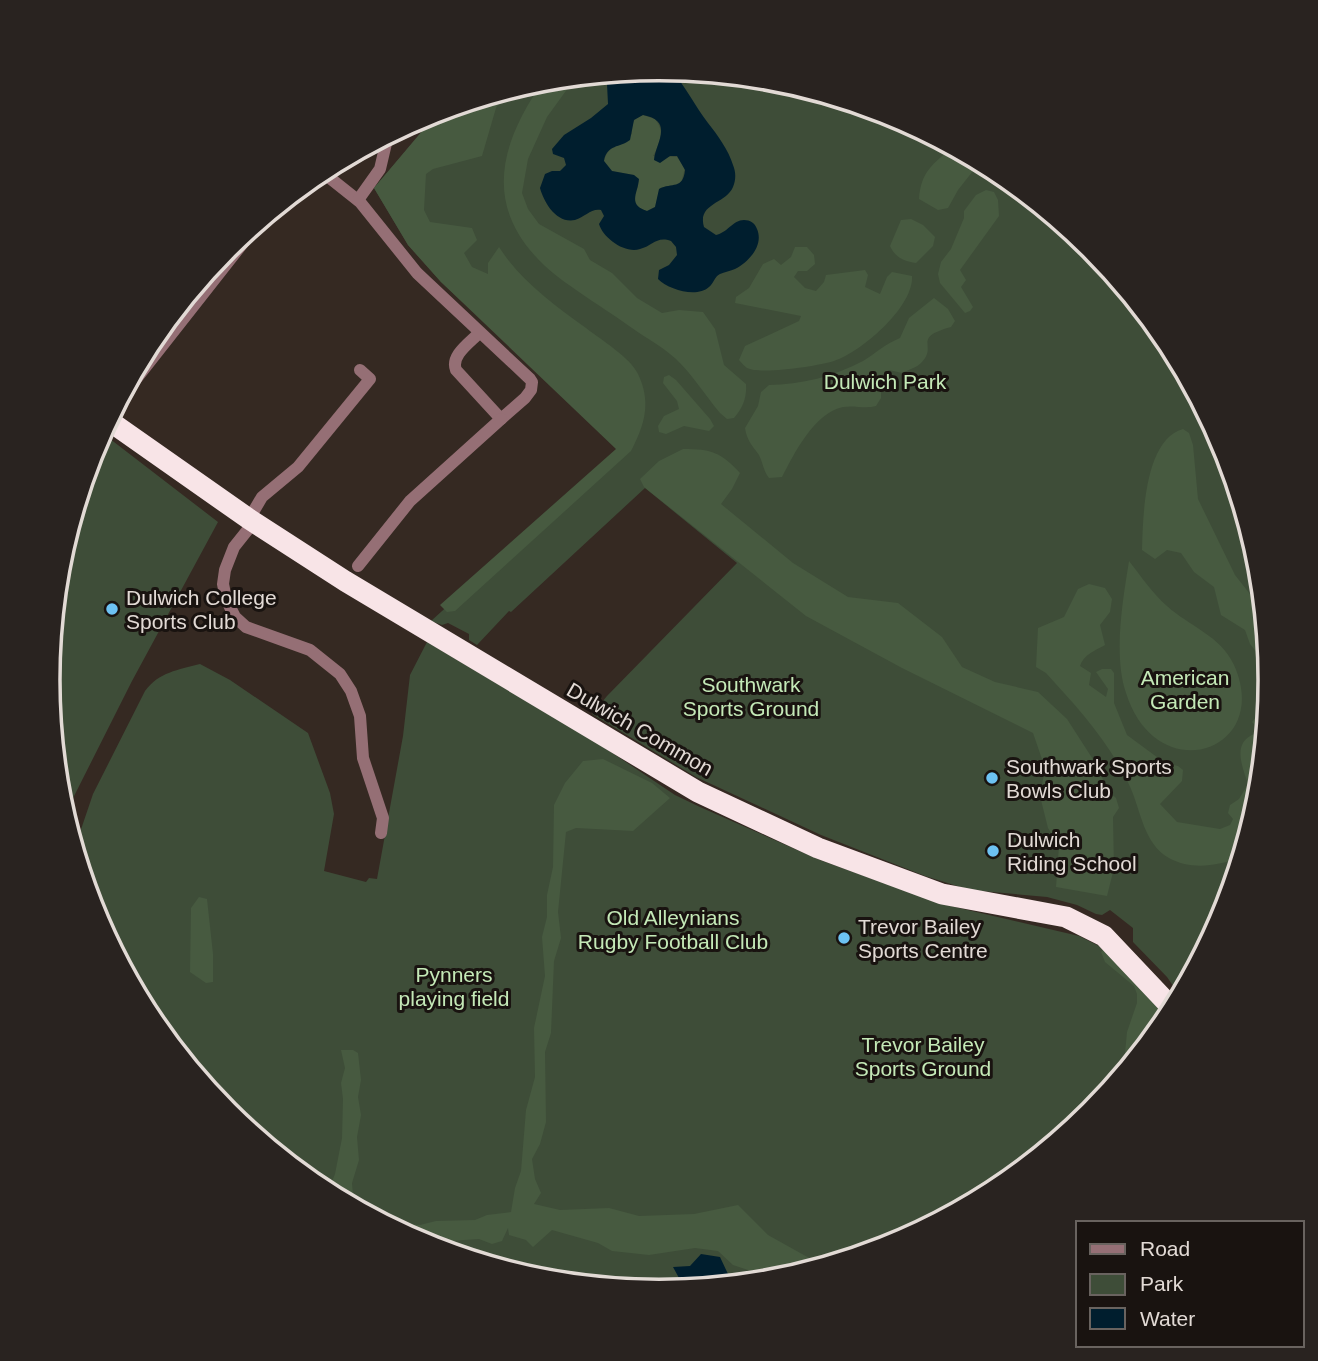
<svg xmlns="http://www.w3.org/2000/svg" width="1318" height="1361" viewBox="0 0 1318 1361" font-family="Helvetica,sans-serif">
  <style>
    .green { fill: #3e4d38 }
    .forest { fill: #475a40 }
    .water { fill: #001e2e; fill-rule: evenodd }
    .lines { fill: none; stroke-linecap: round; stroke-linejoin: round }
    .street { stroke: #956f75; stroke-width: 12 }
    .highway { stroke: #f8e4e7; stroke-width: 21 }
    .poi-dot { fill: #6dc2f3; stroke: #191310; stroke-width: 2.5 }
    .labels { text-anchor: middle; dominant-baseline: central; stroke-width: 6; stroke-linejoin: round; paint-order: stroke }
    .park-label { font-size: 21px; fill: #c4e9b7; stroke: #191310 }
    .poi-label { font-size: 21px; fill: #e2dad5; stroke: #191310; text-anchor: start }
    .street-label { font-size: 21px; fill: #e2dad5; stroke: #191310 }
    .rim { fill: none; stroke: #e2dad5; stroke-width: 3.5 }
  </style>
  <rect width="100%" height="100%" fill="#352922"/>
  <!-- green -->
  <g class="green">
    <polygon points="659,69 779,81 893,115 999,172 1092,248 1168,341 1224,447 1259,562 1271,680 1259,800 1224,915 1180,996 1167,977 1133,942 1133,928 1110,910 1102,915 1096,914 1077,905 1047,897 970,890 925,876 821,835 696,777 592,714 607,696 737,563 645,488 511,612 509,611 477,645 469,640 469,634 448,623 442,625 431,621 621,449 441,282 408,245 374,188 440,111 540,80"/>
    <polygon points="101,432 218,522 132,681 64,816 59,799 47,680 59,561 94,446"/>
    <path d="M427,642L599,744L675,795L700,807L820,860L942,904L1079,936L1099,946L1145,990L1126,1071L1091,1113L999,1189L893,1246L778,1281L659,1292L539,1280L425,1246L319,1189L226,1113L150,1020L94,914L74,850L93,794L145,691C159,672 178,670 200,664L230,680L308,733L330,793L334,814L324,871L366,882L369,878L377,879L403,736L410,675Z"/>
  </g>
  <!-- forest -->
  <g class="forest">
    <path d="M576,77L547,117L528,159L522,193L528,209L539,224L584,249L590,260L612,273L637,298L662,313L679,310L703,312L715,329L724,365L746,384C747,397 743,408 734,418L727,419L720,413C705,395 692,374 676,359C663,347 646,338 632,328C606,309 568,287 545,266C482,207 499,144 544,80Z"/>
    <path d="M507,90L496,108L482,156L433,169L426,174L424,210L430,222L472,228L477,240L464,253L472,267L488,274V263L499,247C521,281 553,304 586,328C600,339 631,358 638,374C652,403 644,426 631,451L455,611L447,612L440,605L616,449L441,282L408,245L374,188L439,111Z"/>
    <path d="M643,115L655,119C665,132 661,142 653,156L677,157L685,168L681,183L677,186L660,188L655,207L647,211C635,208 631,198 638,187L634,175L612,171L604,161C607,147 621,142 632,134C632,125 632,118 643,115Z"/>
    <path d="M953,147L980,162L958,190L948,208L938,210L919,199C921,171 933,164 953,147Z"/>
    <polygon points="986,190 994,192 998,200 999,216 960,270 966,280 961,287 973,307 970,311 965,313 940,283 938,274 941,262 951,249 964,218 964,211 976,195"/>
    <path d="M911,219L923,225L935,237L933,246L916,263C903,261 895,257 890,246L901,220Z"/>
    <path d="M795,247H807L814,255L815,264L807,271H798L794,277L805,288L816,291L824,282L826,275L865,270L868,275L865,287L880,294L887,277L892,272L912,276C914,307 861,352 834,361C818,366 761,375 747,368C744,366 742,363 739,360L745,346L799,321L801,316L735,303L736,297L749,288L763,264L774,259L781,265L791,257Z"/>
    <path d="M934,298L948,309L955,321L951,327C911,338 938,345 922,362C918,367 908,370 902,373L889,370L881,376V398L876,406C865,409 854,405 843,407C814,413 794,454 782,477L769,478C763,470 763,463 759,455C752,445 747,441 745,428L758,406L761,392L769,385C800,385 835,376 863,361C876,353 885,344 900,338L909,318Z"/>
    <polygon points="669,375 676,380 710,419 714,426 709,431 684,426 666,434 659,432 658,426 664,416 679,409 677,401 663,383 664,377"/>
    <path d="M1183,429L1189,433L1193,445L1198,499L1235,575L1264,612L1271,680L1265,729H1259L1252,722L1267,703L1270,681L1263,660L1250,644L1245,630L1221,615L1214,587L1194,572L1181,553L1167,550L1155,559L1142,550C1143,517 1144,440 1183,429Z"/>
    <path d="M683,449C711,449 721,452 740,473L732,489L721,504L793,563L848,597L898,603L942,637L962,667L995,682L1038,692L1067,719L1096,764L1108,791L1116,798L1119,808L1113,817L1114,868L1107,896L1056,887L1059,846L1048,828L1040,796L1045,768L1033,733L902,668L806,616L644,487L640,479L659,461Z"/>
    <path d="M1129,561C1141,576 1152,593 1167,606C1189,626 1221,636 1234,665C1273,751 1157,791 1126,693C1113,655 1123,599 1129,561Z"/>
    <path d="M1089,584L1105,588L1112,599L1110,612L1100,625L1105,645C1096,650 1083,655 1080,666L1091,673L1089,685L1106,697L1108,689L1096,672L1102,669H1111L1114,673V703L1127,735L1165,763L1178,766L1183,770L1182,781L1160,804L1177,822L1220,829L1230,825L1233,819L1228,813L1230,805L1239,799L1248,784C1242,766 1232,743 1254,734L1265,743L1259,800L1241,858C1217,865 1193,871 1169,858C1144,844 1141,812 1131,789C1112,745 1078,708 1046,673L1036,667L1038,628L1064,617L1078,589Z"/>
    <polygon points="603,759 652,783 670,798 633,831 576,828 566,832 558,912 561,938 554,961 551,1033 545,1052 546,1122 540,1144 532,1159 535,1179 541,1193 534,1204 560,1210 609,1208 639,1216 694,1214 738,1205 768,1235 811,1259 826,1258 833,1264 797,1275 794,1273 781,1278 751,1271 733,1265 718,1251 695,1248 649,1255 612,1251 598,1243 552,1230 533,1247 526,1240 509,1235 508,1228 502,1241 492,1244 479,1239 420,1243 392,1228 405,1224 420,1225 436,1221 475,1220 487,1215 511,1212 515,1188 521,1171 526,1110 535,1077 534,1028 545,976 542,937 547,917 547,895 553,867 554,805 565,783 583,761"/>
    <polygon points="199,897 207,899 213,954 213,982 206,983 190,972 191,908"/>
    <polygon points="1104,949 1161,1009 1168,1020 1123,1075 1127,1032 1137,1003 1137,994 1134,986 1105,962 1101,952"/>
    <polygon points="341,1050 353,1050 358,1053 361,1080 358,1097 361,1115 357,1137 359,1160 352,1183 354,1208 327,1194 335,1174 342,1138 343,1099 341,1083 345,1068"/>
  </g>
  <!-- water -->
  <g class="water">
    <path d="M659,69L671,70C686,87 695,106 708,123C717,134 729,151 733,165C736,172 736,180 733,187C726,204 697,203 704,227L716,235C727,233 733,220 744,220C750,220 755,223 757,229C764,245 749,262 735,269C731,271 724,272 720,274C714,277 714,283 709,287C697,298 669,290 658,279L659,270L669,265L677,255L676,247L671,241C656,236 653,246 640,249C625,254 603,238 599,224L604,216L601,210C591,208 585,217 575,220C557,224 544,203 540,188L545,174L552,171H560L566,165L564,158L553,154L552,149L564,135L591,118L608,104L607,84L593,75ZM643,115C675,121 655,144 654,160L660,163L670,156H677L685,170C683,190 672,182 659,189L655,207L647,211C627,205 638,193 639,179L634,175L612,171L604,161C607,144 620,148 630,140L634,120Z"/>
    <polygon points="701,1254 720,1257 728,1274 757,1283 714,1287 679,1278 673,1267 690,1266"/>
  </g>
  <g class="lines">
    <!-- street -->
    <g class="street">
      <path d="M321,171L360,202L417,273L530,379L532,382L531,390L525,398L501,419L456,370C450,355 471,342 480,332"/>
      <polyline points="358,200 380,169 388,135"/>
      <polyline points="118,402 243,243"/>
      <polyline points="249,519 262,497 298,467 370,379 360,370"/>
      <polyline points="254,522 234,547 225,570 223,584 226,599 235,617 246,627 310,650 340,674 351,691 360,716 363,758 383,818 381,833"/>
      <polyline points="358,566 410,501 501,419"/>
    </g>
    <!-- highway -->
    <polyline class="highway" points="108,420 249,519 345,581 698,792 818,848 942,894 1066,917 1104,936 1173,1009"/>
  </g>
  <!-- markers -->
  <g class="poi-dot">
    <circle cx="112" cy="609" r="7"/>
    <circle cx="992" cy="778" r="7"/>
    <circle cx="993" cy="851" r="7"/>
    <circle cx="844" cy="938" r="7"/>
  </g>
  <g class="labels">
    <!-- park labels -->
    <g class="park-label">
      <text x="885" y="381">Dulwich Park</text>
      <text x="1185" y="677">American<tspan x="1185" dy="24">Garden</tspan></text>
      <text x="751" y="684">Southwark<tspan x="751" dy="24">Sports Ground</tspan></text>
      <text x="673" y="917">Old Alleynians<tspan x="673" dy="24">Rugby Football Club</tspan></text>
      <text x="454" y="974">Pynners<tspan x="454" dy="24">playing field</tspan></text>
      <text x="923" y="1044">Trevor Bailey<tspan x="923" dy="24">Sports Ground</tspan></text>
    </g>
    <!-- poi labels -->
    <g class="poi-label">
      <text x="126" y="597">Dulwich College<tspan x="126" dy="24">Sports Club</tspan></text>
      <text x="1006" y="766">Southwark Sports<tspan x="1006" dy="24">Bowls Club</tspan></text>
      <text x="1007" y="839">Dulwich<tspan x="1007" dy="24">Riding School</tspan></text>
      <text x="858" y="926">Trevor Bailey<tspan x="858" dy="24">Sports Centre</tspan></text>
    </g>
    <!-- street labels -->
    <g class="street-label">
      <text transform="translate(640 729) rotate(30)">Dulwich Common</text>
    </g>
  </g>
  <!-- crop -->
  <path d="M0 0H1318V1361H0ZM60 680a599 599 0 1 1 1198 0a599 599 0 1 1-1198 0Z" fill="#292320" fill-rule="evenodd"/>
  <path class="rim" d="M60 680a599 599 0 1 1 1198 0a599 599 0 1 1-1198 0Z"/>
  <!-- legend -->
  <rect x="1076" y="1221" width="228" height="126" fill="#191310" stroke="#69635f" stroke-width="2"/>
  <rect x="1090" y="1244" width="35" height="10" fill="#956f75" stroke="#69635f" stroke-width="2"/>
  <text x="1140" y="1256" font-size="21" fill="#e2dad5">Road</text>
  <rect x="1090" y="1274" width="35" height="21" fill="#3e4d38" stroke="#69635f" stroke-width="2"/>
  <text x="1140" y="1291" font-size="21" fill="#e2dad5">Park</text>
  <rect x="1090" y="1308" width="35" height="21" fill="#001e2e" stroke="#69635f" stroke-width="2"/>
  <text x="1140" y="1326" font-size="21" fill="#e2dad5">Water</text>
</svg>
